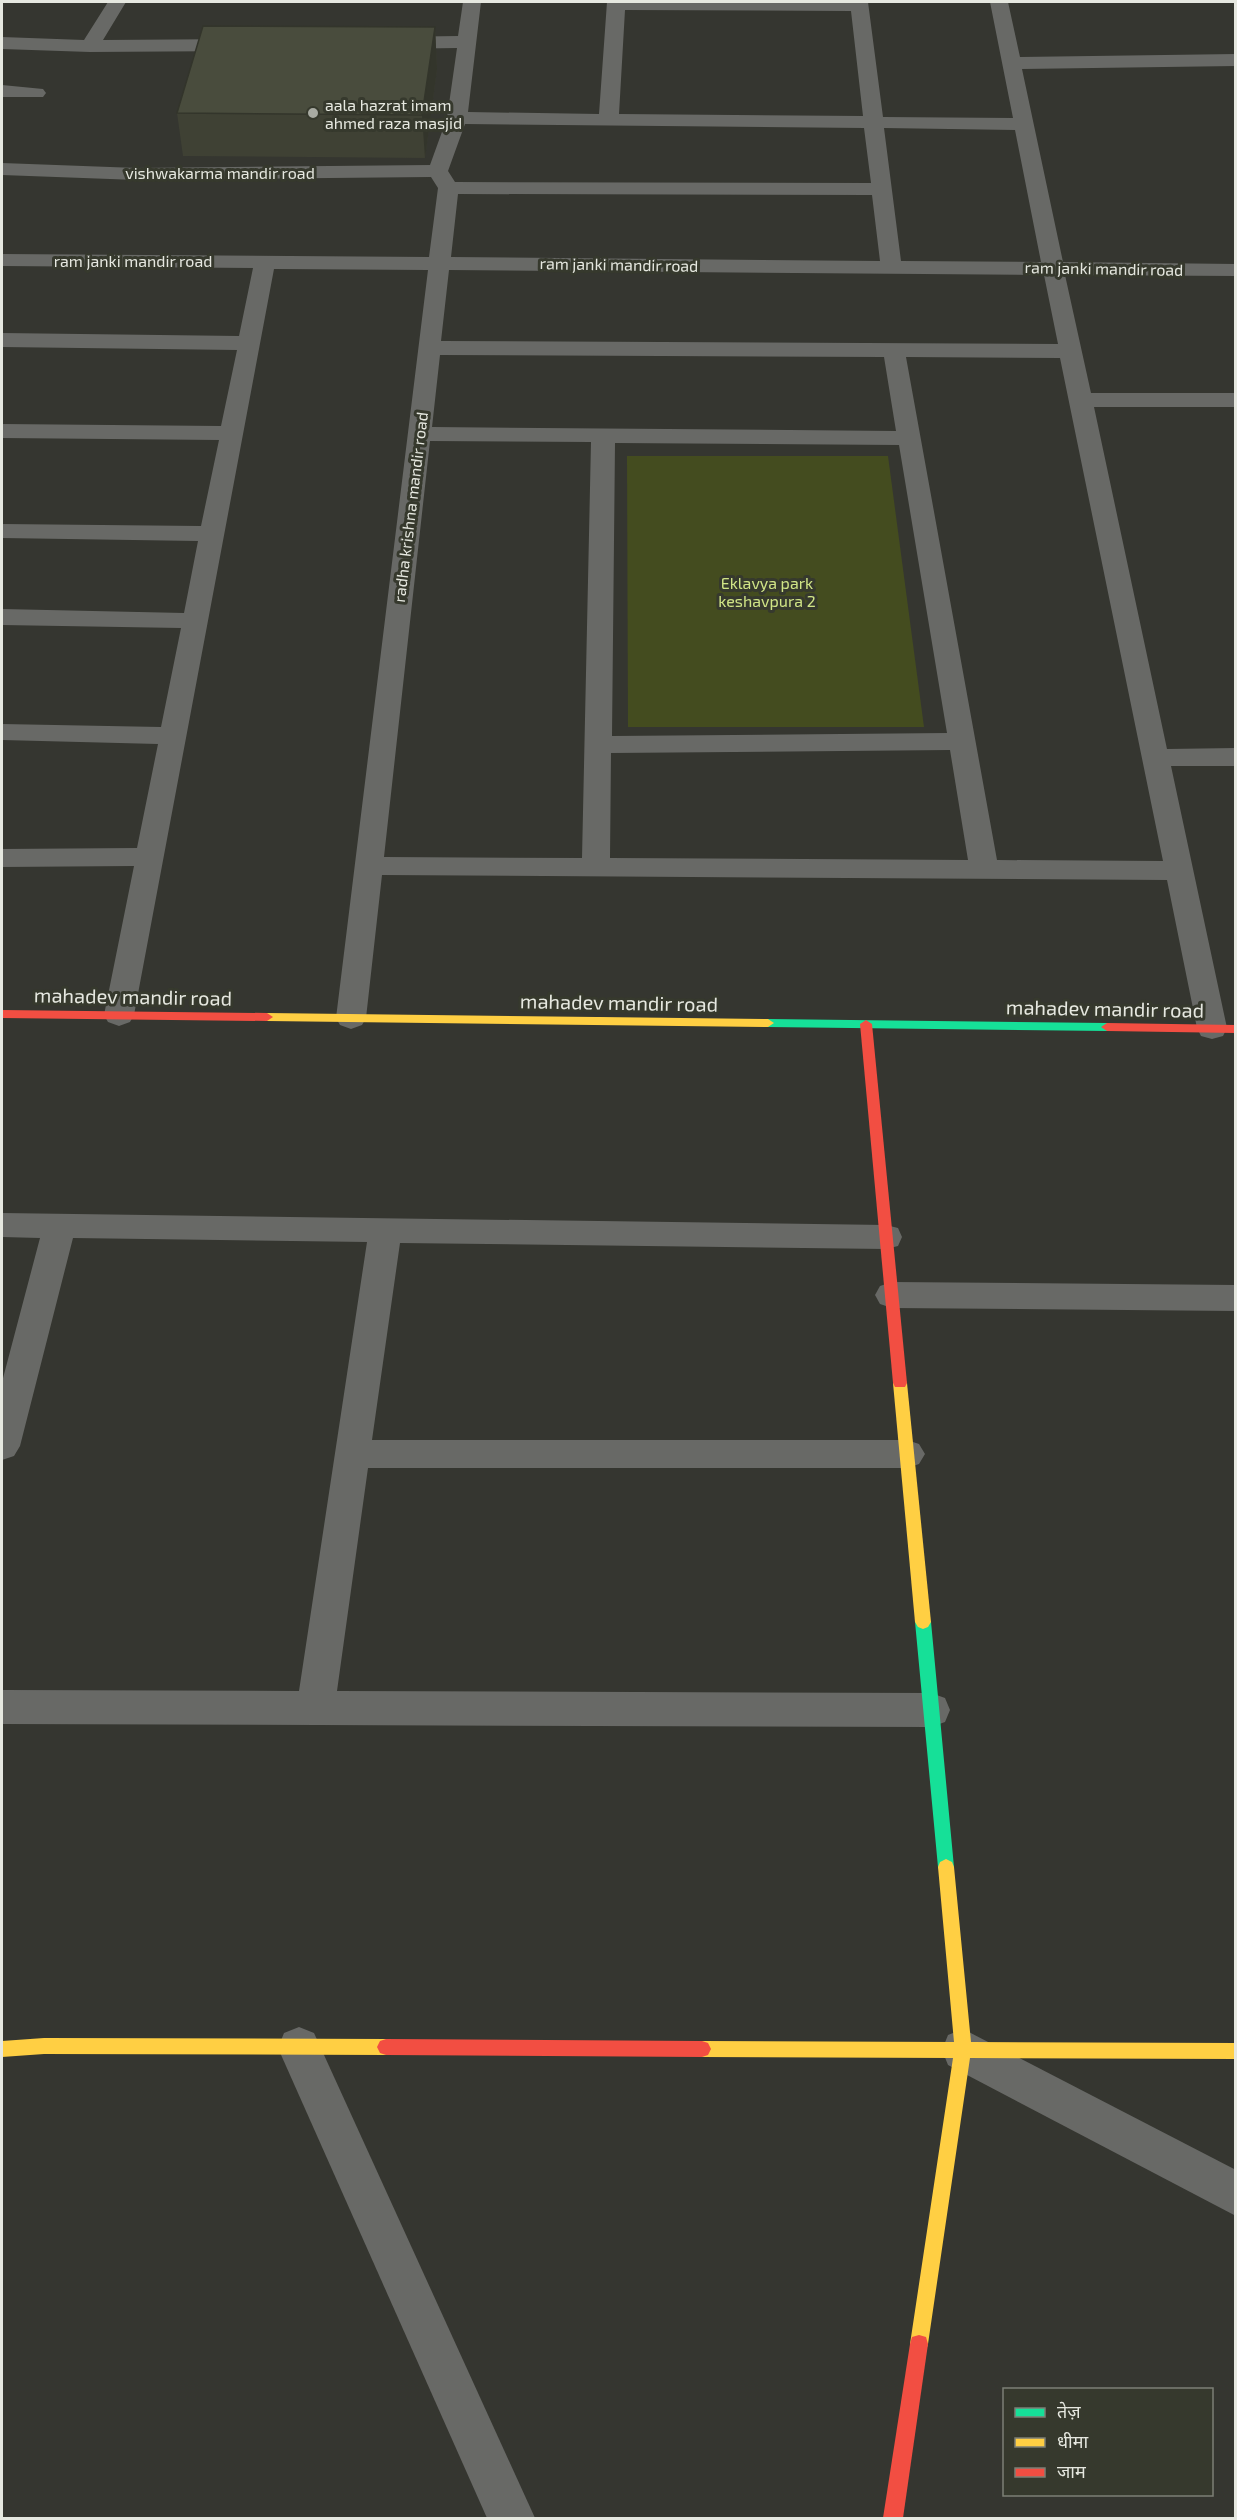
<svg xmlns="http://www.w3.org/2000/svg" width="1237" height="2520" viewBox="0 0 1237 2520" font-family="'Exo 2','Noto Sans Devanagari',sans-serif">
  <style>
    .green { fill: #444c1f }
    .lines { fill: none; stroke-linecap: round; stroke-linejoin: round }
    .street { fill: #686966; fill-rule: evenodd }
    .fast { fill: #16e098; fill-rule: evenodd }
    .slow { fill: #ffcf43; fill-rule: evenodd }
    .jam { fill: #f24e42; fill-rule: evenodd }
    .wall { fill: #3f4134 }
    .shaded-wall { fill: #33352b }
    .building { fill: #494c3d; stroke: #33352b; stroke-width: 1.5 }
    .poi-dot { fill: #a8aaa2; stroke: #36392d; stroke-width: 2 }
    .labels { text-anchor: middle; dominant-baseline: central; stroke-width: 6; stroke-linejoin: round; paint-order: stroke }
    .far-poi-label { font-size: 16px; fill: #e6e8e0; stroke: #36392d; text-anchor: start }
    .far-street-label { font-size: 16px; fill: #e6e8e0; stroke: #36392d }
    .far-park-label { font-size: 16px; fill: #d0e486; stroke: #36392d }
    .street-label { font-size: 20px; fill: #e6e8e0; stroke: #36392d }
  </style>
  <rect width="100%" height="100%" fill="#353630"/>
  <!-- green -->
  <polygon class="green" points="627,456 888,456 924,727 628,727"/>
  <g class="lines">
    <!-- street -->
    <g class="street">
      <polygon points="108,2 126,2 103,40 243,39 250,41 252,45 250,49 243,51 90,52 2,49 2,37 84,40"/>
      <path d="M463,2H481L468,112L599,114L607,2H868L883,117L1013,118L990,2H1008L1020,57L1236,54V66L1022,69L1063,262L1236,264V276L1065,275L1091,393H1236V407H1094L1167,749L1236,748V766H1171L1227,1028L1223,1036L1212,1039L1201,1036L1197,1028L1167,880L382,875L366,1018L362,1025L351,1029L340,1025L336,1018L428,270L274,269L134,1015L130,1022L119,1026L108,1022L104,1015L134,866L2,867V849L137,848L158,744L2,740V724L161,727L181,628L2,625V609L184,613L198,541L2,538V524L201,526L219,440L2,438V424L221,426L237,350L2,347V333L239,336L253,268L2,266V254L429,257L438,188L431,177L137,180L2,175V163L137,168L430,165L447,118L457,48L390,49L383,47L381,43L383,39L390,37L458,36ZM625,10L851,11L863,116L619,114ZM465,124L864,128L871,183L455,182L448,171ZM884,128L1015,130L1041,262L901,261ZM458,194L872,195L880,261L451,257ZM449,270L1044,275L1058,344L441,341ZM440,355L884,357L896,431L432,427ZM906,357L1060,358L1163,861L997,860ZM430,441L591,442L582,858L384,857ZM615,443L899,445L947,733L612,736ZM950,750L968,860L610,858L611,753Z"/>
      <polygon points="2,85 43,89 46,93 43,97 2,97"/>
      <polygon points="2,1213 886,1225 898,1228 902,1237 898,1246 886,1249 400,1243 372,1440 907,1440 919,1444 925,1454 919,1464 907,1468 368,1468 337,1691 931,1693 945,1698 950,1710 945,1722 931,1727 2,1724 2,1690 299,1691 367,1242 73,1238 20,1446 14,1456 2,1460 2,1382 40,1238 2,1237"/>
      <polygon points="892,1282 1236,1285 1236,1311 892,1308 880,1304 875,1295 880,1286"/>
      <polygon points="299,2027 314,2033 535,2518 487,2518 278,2048 284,2033"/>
      <polygon points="963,2029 1236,2170 1236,2216 948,2065 942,2050 948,2035"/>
    </g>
    <!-- fast -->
    <g class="fast">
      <polygon points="768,1019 1107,1023 1113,1027 1107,1031 768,1027 762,1023"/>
      <polygon points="923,1615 928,1617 931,1622 954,1867 952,1872 946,1875 940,1872 938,1867 915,1622 918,1617"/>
    </g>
    <!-- slow -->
    <g class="slow">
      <polygon points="267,1013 768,1019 774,1023 768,1027 267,1021 261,1017"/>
      <polygon points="900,1377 905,1379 907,1383 931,1622 928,1627 923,1629 918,1627 915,1622 893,1383 895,1379"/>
      <polygon points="946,1859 952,1862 954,1867 971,2042 1236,2043 1236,2059 970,2058 928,2344 926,2351 919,2353 912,2351 910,2344 953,2058 702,2057 696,2055 693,2049 696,2043 702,2041 954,2042 938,1867 940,1862"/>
      <polygon points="44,2038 386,2039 392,2041 395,2047 392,2053 386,2055 44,2054 2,2057 2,2041"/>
    </g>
    <!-- jam -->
    <g class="jam">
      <polygon points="2,1010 267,1013 273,1017 267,1021 2,1018"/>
      <polygon points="866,1020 872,1024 907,1383 905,1387 895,1387 893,1383 860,1024"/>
      <polygon points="1107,1023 1236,1025 1236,1033 1107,1031 1101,1027"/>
      <polygon points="386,2039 702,2041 708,2043 711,2049 708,2055 702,2057 386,2055 380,2053 377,2047 380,2041"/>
      <polygon points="919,2335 926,2337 928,2344 903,2518 883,2518 910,2344 912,2337"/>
    </g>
  </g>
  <!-- wall -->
  <polygon class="wall" points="435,27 437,69 425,158 183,156 177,113"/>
  <!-- shaded-wall -->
  <polygon class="shaded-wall" points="435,27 437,69 425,158 422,115"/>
  <!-- building -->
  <polygon class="building" points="203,26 435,27 422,115 177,113"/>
  <!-- markers -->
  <circle class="poi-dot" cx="313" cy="113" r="6"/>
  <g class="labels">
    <!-- far-poi labels -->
    <g class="far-poi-label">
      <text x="325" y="104">aala hazrat imam<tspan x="325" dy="18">ahmed raza masjid</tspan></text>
    </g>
    <!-- far-street labels -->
    <g class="far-street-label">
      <text x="220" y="172">vishwakarma mandir road</text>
      <text x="133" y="260">ram janki mandir road</text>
      <text transform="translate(619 264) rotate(1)">ram janki mandir road</text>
      <text transform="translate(1104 268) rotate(1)">ram janki mandir road</text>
      <text transform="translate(410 507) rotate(-83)">radha krishna mandir road</text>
    </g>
    <!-- far-park labels -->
    <g class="far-park-label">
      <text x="767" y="582">Eklavya park<tspan x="767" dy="18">keshavpura 2</tspan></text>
    </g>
    <!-- street labels -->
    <g class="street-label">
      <text transform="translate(133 996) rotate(1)">mahadev mandir road</text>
      <text transform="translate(619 1002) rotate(1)">mahadev mandir road</text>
      <text transform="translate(1105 1008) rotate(1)">mahadev mandir road</text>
    </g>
  </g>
  <!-- border -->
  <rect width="1237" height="2520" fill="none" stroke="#e6e8e0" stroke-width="6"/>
  <!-- legend -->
  <rect x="1003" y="2388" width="210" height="108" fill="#36392d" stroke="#7c7f75" stroke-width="1.5"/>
  <rect x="1015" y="2408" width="30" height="9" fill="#16e098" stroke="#7c7f75" stroke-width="1.5"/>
  <text x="1057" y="2418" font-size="18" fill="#e6e8e0">तेज़</text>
  <rect x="1015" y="2438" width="30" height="9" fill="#ffcf43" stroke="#7c7f75" stroke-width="1.5"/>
  <text x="1057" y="2448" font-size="18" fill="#e6e8e0">धीमा</text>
  <rect x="1015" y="2468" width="30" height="9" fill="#f24e42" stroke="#7c7f75" stroke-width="1.5"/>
  <text x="1057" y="2478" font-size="18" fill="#e6e8e0">जाम</text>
</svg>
